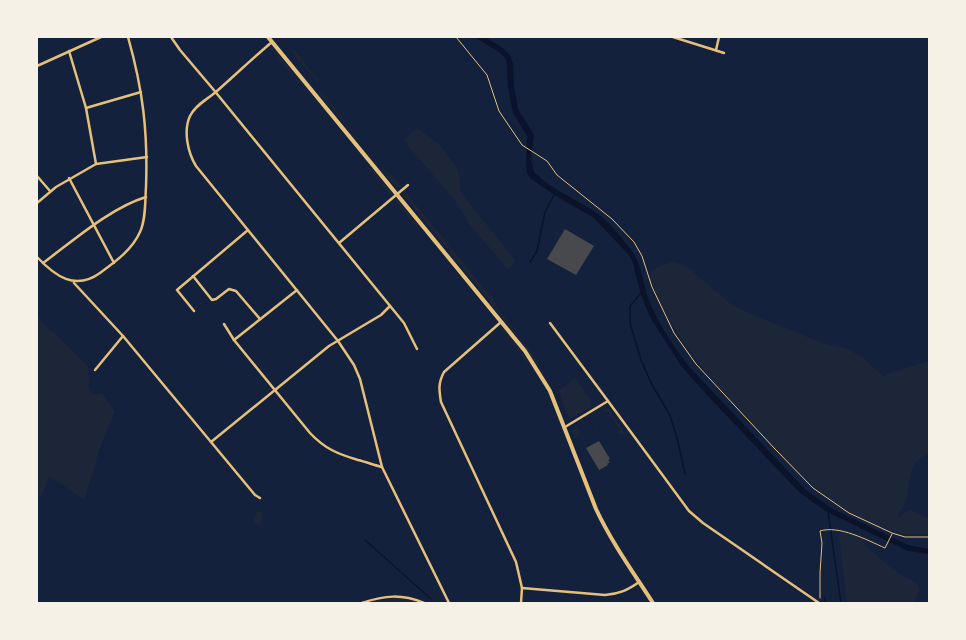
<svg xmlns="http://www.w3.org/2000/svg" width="966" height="640" viewBox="0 0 966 640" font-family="Inter,sans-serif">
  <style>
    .green { fill: #1d2539 }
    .water { fill: #0b132b }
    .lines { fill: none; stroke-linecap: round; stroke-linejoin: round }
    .stream { stroke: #0b132b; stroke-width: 1.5 }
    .building { fill: #48494c }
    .path { stroke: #e5c07b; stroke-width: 1 }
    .minor { stroke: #e5c07b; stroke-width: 2.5 }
    .primary { stroke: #e5c07b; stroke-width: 4 }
  </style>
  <rect width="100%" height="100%" fill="#14213d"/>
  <!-- green -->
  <g class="green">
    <polygon points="270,48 273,48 299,81 299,84"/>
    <polygon points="294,50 319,80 317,82 301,63 303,62 300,60 299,61 292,51"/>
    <polygon points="319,90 362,143 362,144 321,95"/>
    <polygon points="417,128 440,145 458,170 461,193 516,261 508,269 470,225 453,198 403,140"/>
    <polygon points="370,154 381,168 392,175 401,187 398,188 396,187 369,155"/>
    <polygon points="370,167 392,193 391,196 368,168"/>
    <polygon points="404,191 450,246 447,249 404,196"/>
    <polygon points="395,200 398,200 420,228 418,229"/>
    <polygon points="452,249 492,298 498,309 532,353 550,383 519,338 449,252"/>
    <path d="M674,262L681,264L690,269L732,305L755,316L825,344L846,348L862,357L884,377L887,374L929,361V454C906,462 911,482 906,501C904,507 898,512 898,518L907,511L911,510L929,519V534H902L885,529L849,512L813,486L788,463L709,376L684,343L668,318L649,277C652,266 665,264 674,262Z"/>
    <path d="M37,315C42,321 47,329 54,333L90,369L88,373L90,380C87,386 88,390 94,395L102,393L115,412C101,439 94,470 84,499L49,476L41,497L37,496Z"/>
    <polygon points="500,328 503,329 528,362 527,363"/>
    <polygon points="575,378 591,401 591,407 571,418 569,418 565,406 564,406 561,399 562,397 559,391"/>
    <polygon points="606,408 609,410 626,434 628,433 629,434 618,434 617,432 620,430 607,411 604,412 604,409"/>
    <polygon points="595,414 577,426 580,431 579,433 580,435 597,425 597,427 593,428 575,438 572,431 576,426"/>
    <polygon points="257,511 262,513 262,517 260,525 254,523 254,519"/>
    <polygon points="840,533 851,534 863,539 866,546 891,568 900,574 915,582 919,588 919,592 913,603 847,603 839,536"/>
    <polygon points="399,598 413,600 410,603 370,603 387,599"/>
  </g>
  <!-- water -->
  <path class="water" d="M474,37H485L503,48L510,55L513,64L514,85L518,109L534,135L531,158L534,172C552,190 576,199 597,213C609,222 623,239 632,251C642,265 643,285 649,300C657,322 678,354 694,372L806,490L831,508L908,545L929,549V554L908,551L827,512L800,493L707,395L681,366L650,317L641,295L632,260L628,254L594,218L556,196L530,178L527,173L526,164L527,136L513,113L508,88L507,67L506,59L499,52Z"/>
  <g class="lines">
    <!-- stream -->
    <g class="stream">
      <polyline points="530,262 537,251 545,212 554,195"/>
      <polyline points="642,292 630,306 630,323 641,360 652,385 670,415 678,442 685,474"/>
      <polyline points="828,512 841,603"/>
      <polyline points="365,540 431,599"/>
      <polyline points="824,597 826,603"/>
    </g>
  </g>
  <!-- building -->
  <g class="building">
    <polygon points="565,229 594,246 576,275 547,259"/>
    <polygon points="599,441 610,459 608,460 610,462 607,464 608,465 599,470 586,448"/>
  </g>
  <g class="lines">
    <!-- path -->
    <g class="path">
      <polyline points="456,37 487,75 499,111 522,145 547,161 557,175 612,219 634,242 642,256 652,287 674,333 696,364 775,449 813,488 849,513 892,533 905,537 929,537"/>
      <path d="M820,598V573L822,543L820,531C839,525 867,540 885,548L892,534"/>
    </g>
    <!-- minor -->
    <g class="minor">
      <polyline points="171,37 180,50 213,89 404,323 417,349"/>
      <polyline points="673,37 724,53"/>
      <path d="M272,42C253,58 235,75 217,91C208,99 195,105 190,116C183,131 188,153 196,166L338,341L354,365L360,379L382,467L449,603"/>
      <polyline points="716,50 719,37"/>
      <polyline points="69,51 86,108 96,164"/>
      <polyline points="37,66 101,37"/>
      <polyline points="86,108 141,92"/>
      <polyline points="37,176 50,191"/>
      <polyline points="69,178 114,263"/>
      <polyline points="37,203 56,187 96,164 147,157"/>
      <polyline points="339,243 408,185"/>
      <path d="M37,257C55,276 75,291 100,273C115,262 132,250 140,232C146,219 145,201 146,187C148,132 143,90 128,37"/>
      <path d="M43,263C73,241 110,208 146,197"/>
      <polyline points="193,276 212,300 216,299 229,289 236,291 260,319"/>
      <polyline points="74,283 123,336 255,495 260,498"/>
      <polyline points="194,311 177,290 248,230"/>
      <path d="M501,322L444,372C438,383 439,390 441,402L516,562L522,588L521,603"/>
      <polyline points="550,323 608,401"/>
      <path d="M224,324L234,340L310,433C325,449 338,454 358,460C366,462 374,465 382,467"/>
      <polyline points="234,340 297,290"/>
      <polyline points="95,370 123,336"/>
      <polyline points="565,427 608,401 689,511 703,523 819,603"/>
      <polyline points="211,442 329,346 381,315 390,306"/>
      <path d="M522,588L605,595C619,594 628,590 639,582"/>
      <path d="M362,603C385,595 402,594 424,603"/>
    </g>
    <!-- primary -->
    <path class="primary" d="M268,37L525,351L550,391L596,509C612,543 633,572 653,603"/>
  </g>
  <!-- border -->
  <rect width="966" height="640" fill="none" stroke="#f6f1e7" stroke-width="76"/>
</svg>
